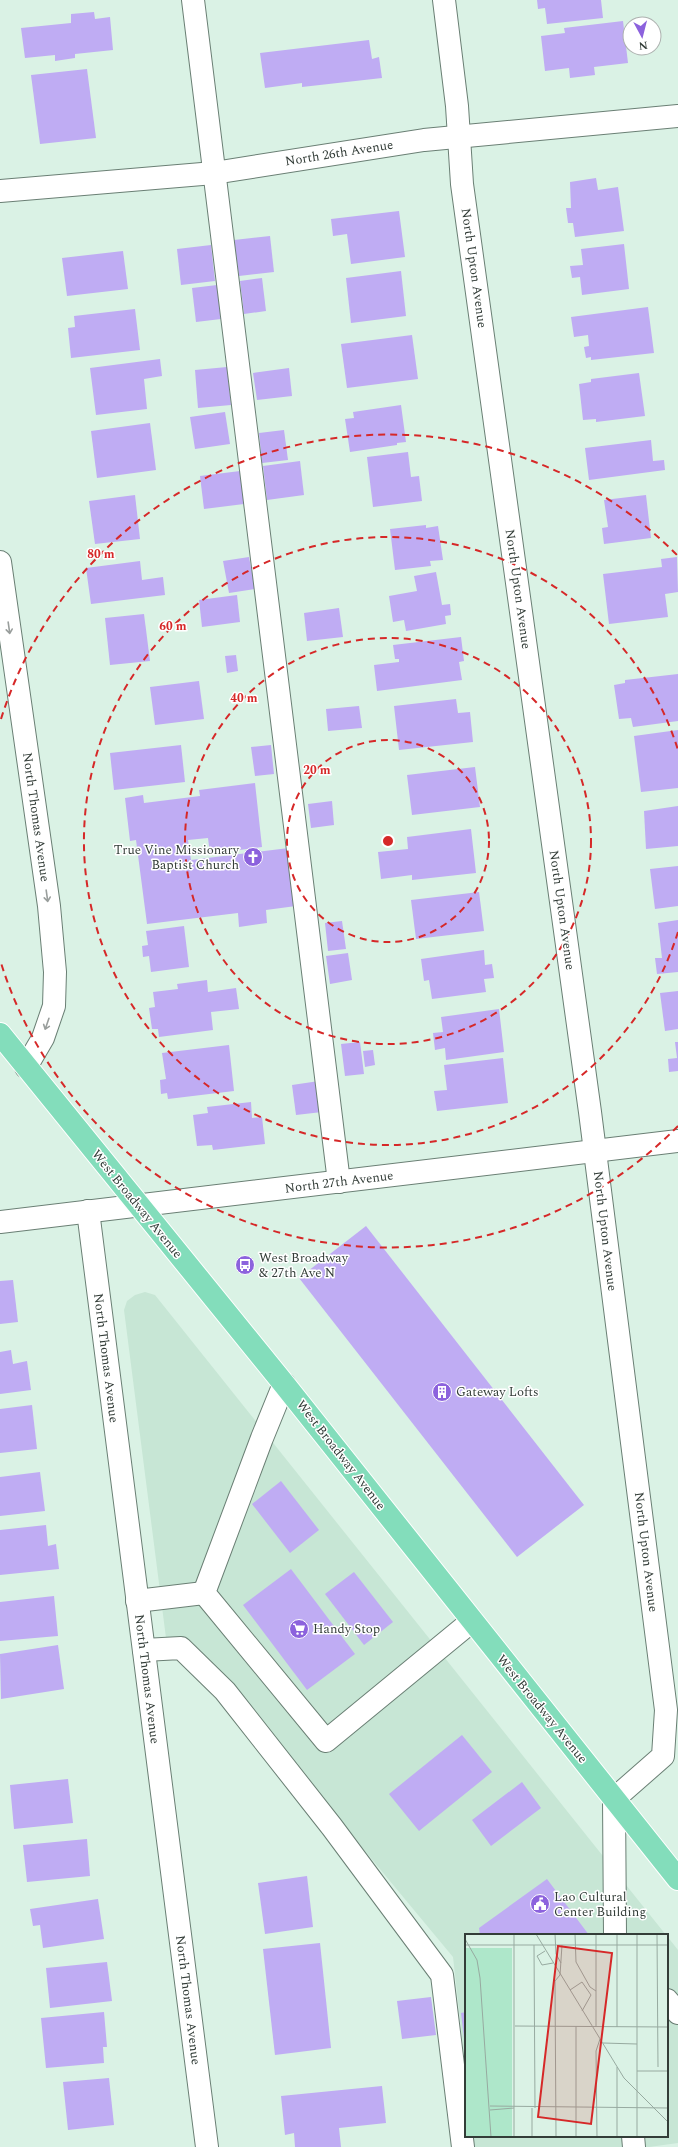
<svg xmlns="http://www.w3.org/2000/svg" width="678" height="2147" viewBox="0 0 678 2147" font-family="Spectral,serif">
  <style>
    .built { fill: #c7e6d5 }
    .building { fill: #bfacf3 }
    .lines { fill: none; stroke-linecap: round; stroke-linejoin: round }
    .minor-casing { stroke: #6a7f74; stroke-width: 24 }
    .major-casing { stroke: #fff; stroke-width: 24 }
    .minor { stroke: #fff; stroke-width: 22 }
    .major { stroke: #83ddbb; stroke-width: 22 }
    .oneway { stroke: #999e9c }
    .ring { fill: none; stroke: #d62828; stroke-width: 2; stroke-dasharray: 7 5 }
    .labels { text-anchor: middle; dominant-baseline: central; stroke-width: 3; stroke-linejoin: round; paint-order: stroke }
    .street-label { font-size: 13px; fill: #333d38; stroke: #fff }
    .poi-label { font-size: 13px; fill: #333d38; stroke: #fff; text-anchor: start }
    .inset-road { fill: none; stroke: #97aaa0; stroke-width: 1 }
    .view { fill: #d62828; fill-opacity: 0.15; stroke: #d62828; stroke-width: 2 }
    .inset-edge { fill: none; stroke: #333d38; stroke-width: 2 }
    .centre { fill: #d62828; stroke: #fff; stroke-width: 2 }
    .ring-label { font-size: 12px; text-anchor: middle; font-weight: bold; fill: #d62828; stroke: #fff; stroke-width: 3; stroke-linejoin: round; paint-order: stroke }
  </style>
  <rect width="100%" height="100%" fill="#daf2e5"/>
  <!-- built -->
  <g class="built">
    <polygon points="145,1292 155,1295 666,1935 466,1935 466,2072 453,1957 193,1644 166,1638 124,1310 127,1301 135,1295"/>
    <polygon points="667,1936 678,1950 678,2143 649,2147 475,2147 473,2136 667,2136"/>
  </g>
  <!-- building -->
  <g class="building">
    <polygon points="537,0 601,0 603,18 547,24 545,8 538,9"/>
    <polygon points="94,12 95,19 110,17 113,50 75,54 75,58 55,61 55,55 25,58 21,28 71,23 71,14"/>
    <polygon points="623,21 628,63 594,67 595,75 570,78 569,68 545,71 541,36 565,33 564,28"/>
    <polygon points="369,40 372,59 379,57 382,78 302,87 302,83 265,88 260,53"/>
    <polygon points="87,69 96,138 40,144 31,75"/>
    <polygon points="596,178 598,190 618,187 624,231 575,237 573,223 568,223 566,208 571,208 570,182"/>
    <polygon points="399,211 405,257 351,264 347,234 333,236 331,219"/>
    <polygon points="270,236 274,272 239,276 234,240"/>
    <polygon points="624,244 629,289 582,295 580,277 572,278 570,266 583,265 581,249"/>
    <polygon points="211,245 215,281 181,285 177,249"/>
    <polygon points="123,251 128,289 67,296 62,258"/>
    <polygon points="401,271 406,316 351,323 346,278"/>
    <polygon points="262,278 266,311 244,314 240,281"/>
    <polygon points="217,285 221,319 196,322 192,288"/>
    <polygon points="648,307 654,353 591,360 591,357 586,358 584,347 589,346 588,335 574,337 571,317"/>
    <polygon points="135,309 140,350 71,358 68,328 75,327 74,316"/>
    <polygon points="412,335 418,379 347,388 341,344"/>
    <polygon points="160,359 162,376 144,379 147,409 96,415 90,368"/>
    <polygon points="227,367 231,405 198,408 195,370"/>
    <polygon points="289,368 292,396 257,400 253,373"/>
    <polygon points="639,373 645,416 596,422 596,419 583,420 579,384 591,382 591,379"/>
    <polygon points="401,405 406,442 397,443 397,445 350,452 345,419 354,418 353,412"/>
    <polygon points="225,412 230,444 195,449 190,417"/>
    <polygon points="150,423 156,470 97,478 91,431"/>
    <polygon points="284,430 288,460 262,463 259,433"/>
    <polygon points="651,440 653,461 664,460 665,470 589,480 585,448"/>
    <polygon points="408,452 411,477 419,476 422,501 373,507 367,457"/>
    <polygon points="300,461 304,495 267,500 263,466"/>
    <polygon points="240,471 244,504 204,509 200,476"/>
    <polygon points="135,495 140,539 95,544 89,501"/>
    <polygon points="646,495 651,538 604,544 602,528 608,527 604,500"/>
    <polygon points="426,525 426,528 438,526 443,560 430,561 431,566 395,570 390,529"/>
    <polygon points="249,557 255,589 229,593 223,561"/>
    <polygon points="677,557 678,592 665,594 668,617 609,624 603,574 662,567 661,559"/>
    <polygon points="140,561 142,580 163,577 165,595 91,604 86,568"/>
    <polygon points="436,572 442,605 450,604 451,615 445,616 446,624 406,631 404,620 393,622 389,596 417,591 414,576"/>
    <polygon points="237,595 240,622 202,627 199,600"/>
    <polygon points="339,608 343,637 307,641 304,613"/>
    <polygon points="144,614 150,661 110,665 105,618"/>
    <polygon points="461,637 464,661 459,662 462,680 377,691 374,665 399,662 399,659 395,659 393,645"/>
    <polygon points="236,655 238,671 227,673 225,656"/>
    <polygon points="678,674 678,721 633,727 631,718 619,719 614,685 625,683 625,680"/>
    <polygon points="199,681 204,719 155,725 150,687"/>
    <polygon points="456,699 458,713 470,712 473,742 399,750 394,706"/>
    <polygon points="359,706 362,728 328,731 326,709"/>
    <polygon points="678,730 678,788 641,792 634,736"/>
    <polygon points="181,745 185,782 114,790 110,753"/>
    <polygon points="271,745 274,774 255,776 251,747"/>
    <polygon points="475,767 480,807 412,815 407,775"/>
    <polygon points="255,783 262,847 210,854 208,838 188,840 191,860 289,848 296,906 266,910 267,923 239,927 238,913 147,924 136,840 130,841 125,798 143,795 144,803 200,796 199,790"/>
    <polygon points="332,801 334,825 311,828 308,804"/>
    <polygon points="678,806 678,846 646,849 644,811"/>
    <polygon points="471,829 476,873 412,880 412,875 381,879 378,852 408,849 407,837"/>
    <polygon points="678,866 678,906 655,909 650,869"/>
    <polygon points="479,892 484,931 416,939 411,900"/>
    <polygon points="678,920 678,972 657,974 655,958 662,958 658,923"/>
    <polygon points="342,921 346,949 328,951 325,923"/>
    <polygon points="184,926 189,967 151,972 149,956 143,957 142,946 148,945 146,931"/>
    <polygon points="484,950 485,965 492,964 494,978 484,979 486,992 432,999 429,980 424,981 421,959"/>
    <polygon points="348,953 352,980 330,984 326,956"/>
    <polygon points="207,980 208,992 236,988 239,1009 211,1012 213,1030 159,1037 158,1029 152,1029 149,1008 155,1007 153,992 178,989 177,984"/>
    <polygon points="678,991 678,1029 665,1031 660,993"/>
    <polygon points="499,1009 504,1052 446,1060 445,1048 435,1050 433,1033 443,1032 441,1017"/>
    <polygon points="360,1042 364,1074 345,1076 341,1044"/>
    <polygon points="675,1042 678,1042 678,1071 669,1072 668,1059 677,1058"/>
    <polygon points="229,1045 234,1091 168,1099 167,1093 161,1094 160,1080 166,1079 162,1053"/>
    <polygon points="373,1050 375,1065 365,1067 363,1051"/>
    <polygon points="503,1058 508,1103 437,1111 434,1091 447,1090 444,1065"/>
    <polygon points="319,1081 322,1112 296,1115 292,1085"/>
    <polygon points="251,1102 252,1118 262,1117 265,1144 213,1150 212,1145 197,1146 193,1115 208,1113 207,1107"/>
    <polygon points="366,1226 584,1505 517,1557 299,1278"/>
    <polygon points="13,1280 18,1322 0,1324 0,1281"/>
    <polygon points="11,1350 13,1364 27,1361 31,1390 0,1394 0,1352"/>
    <polygon points="32,1405 37,1449 0,1453 0,1409"/>
    <polygon points="40,1472 45,1511 0,1516 0,1477"/>
    <polygon points="281,1481 319,1530 290,1553 252,1504"/>
    <polygon points="46,1525 48,1546 56,1544 59,1569 0,1575 0,1530"/>
    <polygon points="291,1569 355,1654 307,1690 243,1605"/>
    <polygon points="354,1572 393,1622 364,1645 325,1594"/>
    <polygon points="54,1596 58,1636 0,1641 0,1602"/>
    <polygon points="58,1645 64,1689 1,1699 0,1654"/>
    <polygon points="462,1735 492,1772 419,1831 389,1794"/>
    <polygon points="68,1779 73,1823 14,1829 10,1785"/>
    <polygon points="522,1782 541,1808 491,1846 472,1820"/>
    <polygon points="87,1839 90,1876 27,1882 23,1845"/>
    <polygon points="307,1876 313,1927 265,1934 258,1883"/>
    <polygon points="547,1879 589,1935 480,1935 479,1928"/>
    <polygon points="98,1899 104,1939 43,1948 40,1925 33,1926 30,1909"/>
    <polygon points="320,1943 331,2048 275,2055 263,1949"/>
    <polygon points="107,1962 112,2001 50,2008 46,1968"/>
    <polygon points="431,1997 436,2035 402,2039 397,2001"/>
    <polygon points="104,2012 107,2047 103,2047 104,2063 46,2068 41,2018"/>
    <polygon points="466,2012 466,2046 465,2046 461,2013"/>
    <polygon points="109,2078 114,2125 68,2130 63,2082"/>
    <polygon points="382,2086 386,2123 339,2128 341,2147 295,2147 294,2133 285,2135 281,2096"/>
  </g>
  <g class="lines">
    <defs>
      <g id="minor">
        <polyline points="193,0 339,1182"/>
        <polyline points="444,0 457,106 462,184 590,1112 666,1710 663,1756 614,1799 615,1935"/>
        <polyline points="0,191 214,173 424,140 678,116"/>
        <polyline points="0,562 49,906 55,972 54,1006 43,1038 26,1067"/>
        <polyline points="88,1211 207,2147"/>
        <polyline points="0,1222 678,1141"/>
        <polyline points="284,1384 262,1438 204,1593 326,1741 472,1621"/>
        <polyline points="137,1601 204,1593"/>
        <polyline points="144,1650 181,1648 225,1691 332,1827 442,1975 463,2147"/>
        <polyline points="667,2000 678,2013"/>
        <polyline points="633,2136 634,2147"/>
      </g>
      <polyline id="major" points="0,1034 284,1384 678,1879"/>
    </defs>
    <!-- minor casing -->
    <use href="#minor" class="minor-casing"/>
    <!-- major casing -->
    <use href="#major" class="major-casing"/>
    <!-- minor -->
    <use href="#minor" class="minor"/>
    <!-- major -->
    <use href="#major" class="major"/>
  </g>
  <!-- one-way arrows -->
  <defs><path id="oneway-shaft" d="M-6 0H5M1.5-3L5.5 0L1.5 3" fill="none" stroke-width="1.6" stroke-linecap="round" stroke-linejoin="round"/></defs>
  <g class="oneway">
    <use href="#oneway-shaft" transform="translate(9 628) rotate(82)"/>
    <use href="#oneway-shaft" transform="translate(47 896) rotate(82)"/>
    <use href="#oneway-shaft" transform="translate(47 1024) rotate(109)"/>
  </g>
  <!-- distance rings -->
  <g class="ring">
    <circle cx="388" cy="841" r="101"/>
    <circle cx="388" cy="841" r="203"/>
    <path d="M678 932A304 304 0 1 1 678 750"/>
    <path d="M678 1126A406 406 0 0 1 1 963M1 719A406 406 0 0 1 678 556"/>
  </g>
  <!-- icons -->
  <defs>
    <symbol id="church-disc" viewBox="-11 -11 22 22"><circle r="9.5" fill="#8c62dd" stroke="#fff"/><path d="M-1.2-6h2.4v3.5h3.3v2.4h-3.3V6h-2.4V-.1h-3.3v-2.4h3.3Z" fill="#fff"/></symbol>
    <symbol id="bus-disc" viewBox="-11 -11 22 22"><circle r="9.5" fill="#8c62dd" stroke="#fff"/><path d="M-5-6H5V4H4V6H2V4H-2V6H-4V4H-5ZM-3.5-4V0h7V-4ZM-3.5 1.2v1.5H-2V1.2ZM2 1.2v1.5H3.5V1.2Z" fill="#fff"/></symbol>
    <symbol id="building-disc" viewBox="-11 -11 22 22"><circle r="9.5" fill="#8c62dd" stroke="#fff"/><path d="M-4-6H4V6H1V3H-1V6H-4ZM-2.5-4.3h1.7v1.8h-1.7ZM.8-4.3h1.7v1.8H.8ZM-2.5-1h1.7V.8h-1.7ZM.8-1h1.7V.8H.8Z" fill="#fff"/></symbol>
    <symbol id="supermarket-disc" viewBox="-11 -11 22 22"><circle r="9.5" fill="#8c62dd" stroke="#fff"/><path d="M-6-5.5h2.5l.6 2H6L4.5 2H-2.5L-4.4-4H-6ZM-1.5 3.2a1.3 1.3 0 1 0 .1 0ZM3 3.2a1.3 1.3 0 1 0 .1 0Z" fill="#fff"/></symbol>
    <symbol id="civic-disc" viewBox="-11 -11 22 22"><circle r="9.5" fill="#8c62dd" stroke="#fff"/><path d="M-.6-6.5H3V-4.5H.6V-3L4-1V1h2V6H-6V1h2V-1L-.6-3ZM-1.2 2.5V6h2.4V2.5Z" fill="#fff"/></symbol>
  </defs>
  <g fill-rule="evenodd">
    <use href="#church-disc" x="242" y="846" width="22" height="22"/>
    <use href="#bus-disc" x="234" y="1254" width="22" height="22"/>
    <use href="#building-disc" x="431" y="1381" width="22" height="22"/>
    <use href="#supermarket-disc" x="288" y="1618" width="22" height="22"/>
    <use href="#civic-disc" x="529" y="1893" width="22" height="22"/>
  </g>
  <g class="labels">
    <!-- street labels -->
    <g class="street-label">
      <text transform="translate(339 153) rotate(-9)">North 26th Avenue</text>
      <text transform="translate(474 268) rotate(82)">North Upton Avenue</text>
      <text transform="translate(518 589) rotate(82)">North Upton Avenue</text>
      <text transform="translate(36 817) rotate(82)">North Thomas Avenue</text>
      <text transform="translate(562 910) rotate(82)">North Upton Avenue</text>
      <text transform="translate(339 1182) rotate(-7)">North 27th Avenue</text>
      <text transform="translate(137 1204) rotate(51)">West Broadway Avenue</text>
      <text transform="translate(605 1231) rotate(83)">North Upton Avenue</text>
      <text transform="translate(106 1358) rotate(83)">North Thomas Avenue</text>
      <text transform="translate(341 1455) rotate(52)">West Broadway Avenue</text>
      <text transform="translate(646 1552) rotate(83)">North Upton Avenue</text>
      <text transform="translate(147 1679) rotate(83)">North Thomas Avenue</text>
      <text transform="translate(542 1709) rotate(51)">West Broadway Avenue</text>
      <text transform="translate(188 2000) rotate(83)">North Thomas Avenue</text>
    </g>
    <!-- poi labels -->
    <g class="poi-label">
      <text x="239" y="850" text-anchor="end">True Vine Missionary<tspan x="239" dy="15">Baptist Church</tspan></text>
      <text x="259" y="1258">West Broadway<tspan x="259" dy="15">&amp; 27th Ave N</tspan></text>
      <text x="456" y="1392">Gateway Lofts</text>
      <text x="313" y="1629">Handy Stop</text>
      <text x="554" y="1897">Lao Cultural<tspan x="554" dy="15">Center Building</tspan></text>
    </g>
  </g>
  <!-- overview -->
  <g transform="translate(465 1934)">
    <rect width="203" height="203" fill="#daf2e5"/>
    <path d="M0,14H47V203H0Z" fill="#aee7ca"/>
    <path class="inset-road" d="M71,0L159,144L203,188M90,0L91,20L96,29M110,0L111,28L125,53L131,57M131,0V93M152,0V93M172,0V203M192,0L193,133M0,5L12,26L15,44L26,203M0,11H203M69,11L70,174M80,17L72,22L77,31L88,29M105,56L117,48L126,61L117,77M50,92L203,93M111,92V203M138,109L172,110M172,137H203M25,172L203,174M25,176L49,174M49,203V0M67,203V174M91,203L90,47L95,41L97,11M132,203L131,117L135,105M152,203V133"/>
    <path class="view" d="M93,12L147,19L126,190L73,183Z"/>
    <rect width="203" height="203" class="inset-edge"/>
  </g>
  <circle cx="388" cy="841" r="6" class="centre"/>
  <g class="ring-label">
    <text x="101" y="558">80 m</text>
    <text x="173" y="630">60 m</text>
    <text x="244" y="702">40 m</text>
    <text x="317" y="774">20 m</text>
  </g>
  <!-- north arrow -->
  <g transform="translate(642 36) rotate(173)"><circle r="19" fill="#ffffff" stroke="#adb1af"/>
  <path d="M0-3L7 15L0 10L-7 15Z" fill="#8c62dd"/>
  <text y="-6" font-size="11" font-weight="bold" text-anchor="middle" fill="#333d38">N</text>
  </g>
</svg>
